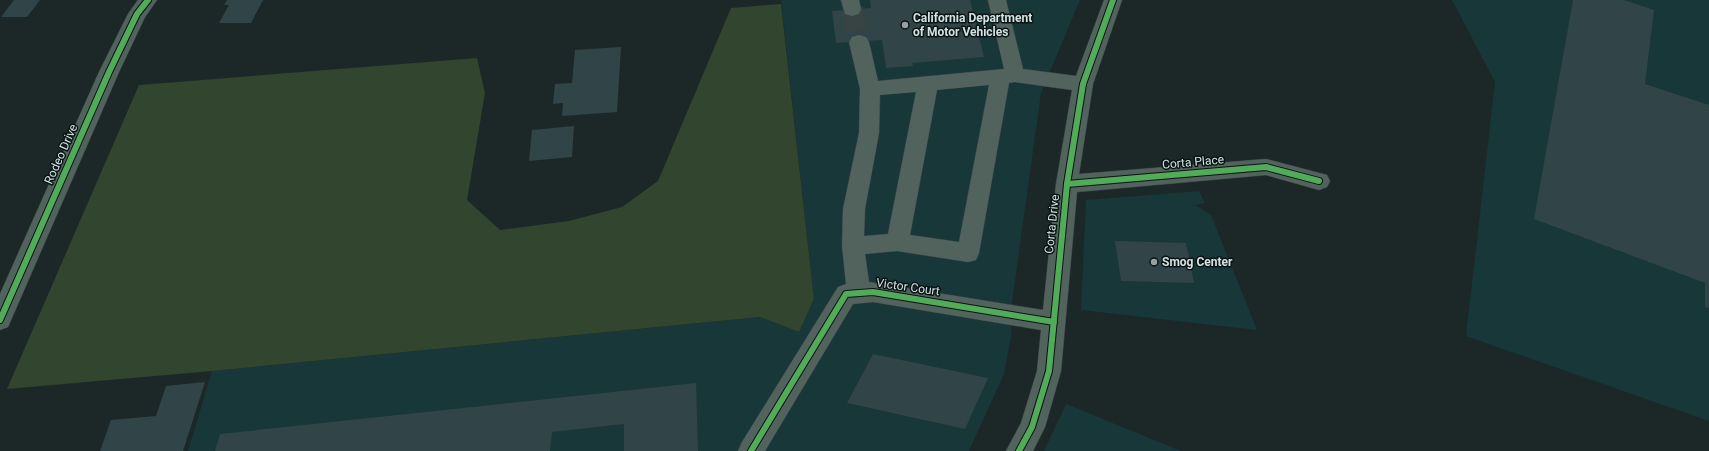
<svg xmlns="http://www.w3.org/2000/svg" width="1709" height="451" viewBox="0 0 1709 451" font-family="Roboto,sans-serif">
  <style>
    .built { fill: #173738 }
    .green { fill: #31452f }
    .building { fill: #314448 }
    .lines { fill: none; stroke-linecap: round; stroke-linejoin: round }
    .minor-tunnel { stroke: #384444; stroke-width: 22; stroke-dasharray: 22 11; stroke-linecap: butt }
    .minor-casing { stroke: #3a4545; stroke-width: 1 }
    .minor { fill: #52625d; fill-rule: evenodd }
    .cycleway-casing { stroke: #0a1414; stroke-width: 8 }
    .cycleway { stroke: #51ab58; stroke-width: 6 }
    .poi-dot { fill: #94a1a1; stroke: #0a1414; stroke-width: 1.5 }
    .labels { text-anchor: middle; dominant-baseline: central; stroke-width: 3; stroke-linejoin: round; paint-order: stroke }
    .poi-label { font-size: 12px; font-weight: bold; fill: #d4e2e2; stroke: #0a1414; text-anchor: start }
    .street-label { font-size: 12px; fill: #d4e2e2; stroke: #0a1414 }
  </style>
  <rect width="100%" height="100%" fill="#1c2828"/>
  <!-- built -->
  <g class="built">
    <polygon points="781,0 1080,0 1041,93 1012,302 1011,336 1004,374 969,451 188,451 212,371 760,317 799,332 814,299"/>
    <polygon points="1452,0 1709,0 1709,421 1466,336 1495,82"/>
    <polygon points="1199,191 1205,203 1195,205 1211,215 1257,330 1081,310 1086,200"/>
    <polygon points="1066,404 1086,412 1181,451 1044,451"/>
  </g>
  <!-- green -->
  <polygon class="green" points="781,4 814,299 799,332 760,317 212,371 7,389 139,85 477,58 485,93 467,200 500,230 569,221 622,207 658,181 731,8"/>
  <!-- building -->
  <g class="building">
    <polygon points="14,0 40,0 27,17 1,17"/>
    <polygon points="227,0 263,0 251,23 219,23 229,5 224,5"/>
    <polygon points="870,0 970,0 984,57 912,63 913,66 886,68 882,40 836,43 832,11 871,8"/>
    <polygon points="1573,0 1624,0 1654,10 1645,84 1709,105 1709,308 1705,307 1705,283 1534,219"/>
    <polygon points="621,47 617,112 562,116 563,103 553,104 555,84 572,83 575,50"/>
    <polygon points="574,126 572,157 529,161 532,130"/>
    <polygon points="1115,241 1186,243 1194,283 1121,281"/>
    <polygon points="873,354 988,378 965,429 847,403"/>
    <polygon points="205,382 183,451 100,451 111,420 156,416 166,386"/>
    <polygon points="696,383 698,451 624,451 624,424 552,432 550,451 215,451 220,434"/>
  </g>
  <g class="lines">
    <!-- minor-tunnel -->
    <polyline class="minor-tunnel" points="852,9 859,42"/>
    <defs>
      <g id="minor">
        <polygon points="138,0 157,0 145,17 119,72 8,327 0,330 0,294 99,72 128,14"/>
        <polygon points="841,0 859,0 861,9 859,14 852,16 845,14"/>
        <path d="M988,0H1006L1023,69L1076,76L1104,0H1122L1093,84L1079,174L1266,159L1327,175L1330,181L1327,187L1319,190L1266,175L1077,192L1061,371L1045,427L1033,451H1006L1021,423L1037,371L1041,330L873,302L853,304L765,451H738L742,442L838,287L846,284L842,246L843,209L859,133L860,89L849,42L852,37L859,35L866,37L869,42L878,81L1004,69ZM1015,82L1072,90L1056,184L1043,310L869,282L865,254L897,251L968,262L976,260L979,253L1009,83ZM989,85L959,242L910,235L937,90ZM916,92L888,234L864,236L865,209L879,133L880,95Z"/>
      </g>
    </defs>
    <!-- minor casing -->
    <use href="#minor" class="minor-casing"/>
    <!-- minor -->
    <use href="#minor" class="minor"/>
    <defs>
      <g id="cycleway">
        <polyline points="1067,184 1266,167 1319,181"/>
        <polyline points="0,320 109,72 137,14 148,0"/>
        <polyline points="751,451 846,294 873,292 1054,322"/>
        <polyline points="1019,451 1032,427 1049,371 1067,184 1083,84 1113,0"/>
      </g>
    </defs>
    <!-- cycleway casing -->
    <use href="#cycleway" class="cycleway-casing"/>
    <!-- cycleway -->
    <use href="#cycleway" class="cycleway"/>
  </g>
  <!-- markers -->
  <g class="poi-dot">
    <circle cx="905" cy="25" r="4"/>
    <circle cx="1154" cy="262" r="4"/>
  </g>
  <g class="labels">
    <!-- poi labels -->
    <g class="poi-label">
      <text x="913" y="18">California Department<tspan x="913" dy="14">of Motor Vehicles</tspan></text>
      <text x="1162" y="262">Smog Center</text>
    </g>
    <!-- street labels -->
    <g class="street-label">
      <text transform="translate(61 154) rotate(-66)">Rodeo Drive</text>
      <text transform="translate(1193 162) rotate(-5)">Corta Place</text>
      <text transform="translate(1052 224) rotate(-84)">Corta Drive</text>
      <text transform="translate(908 287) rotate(8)">Victor Court</text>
    </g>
  </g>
</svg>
